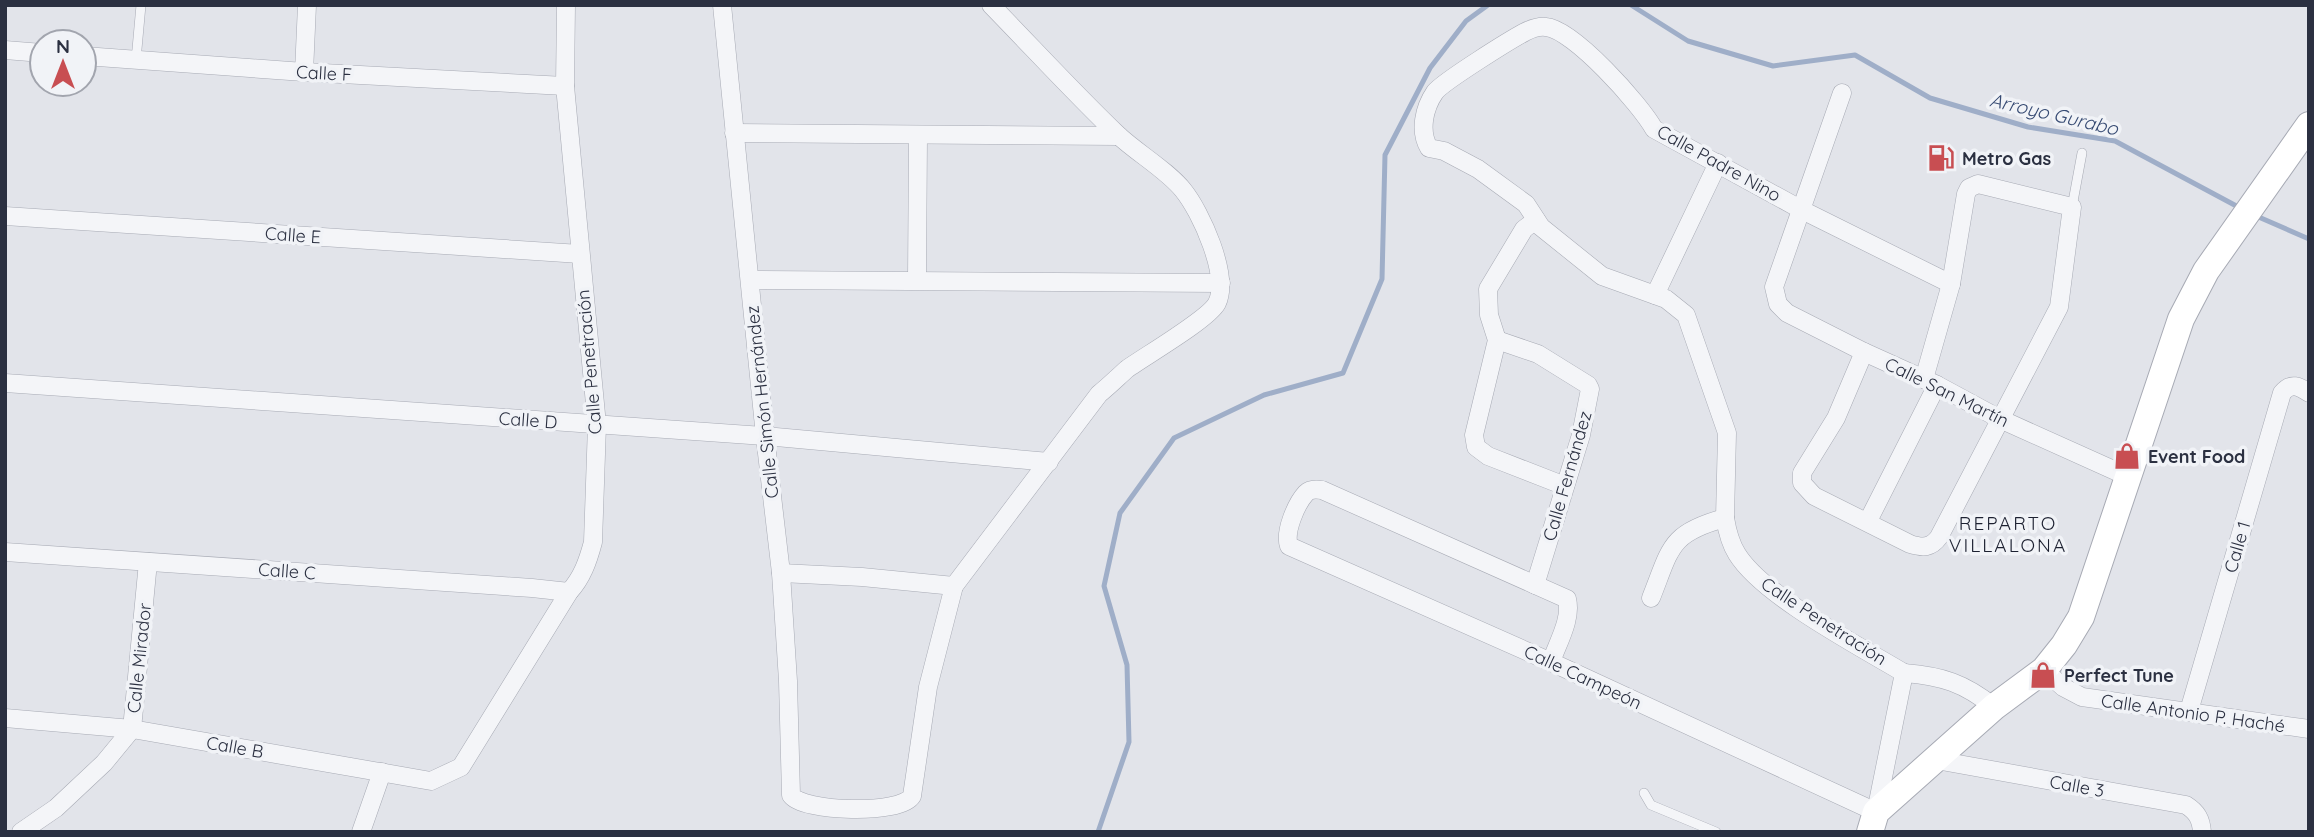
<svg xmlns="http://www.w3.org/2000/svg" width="2314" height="837" viewBox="0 0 2314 837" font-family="Quicksand,sans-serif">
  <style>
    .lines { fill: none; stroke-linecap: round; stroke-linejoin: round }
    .stream { stroke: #9faec8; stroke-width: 5 }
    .lane-casing { stroke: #a7aab4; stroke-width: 10 }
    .street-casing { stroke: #a7aab4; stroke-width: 19 }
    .secondary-casing { stroke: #a7aab4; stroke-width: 28 }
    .lane { stroke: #f4f5f8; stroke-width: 9 }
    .street { stroke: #f4f5f8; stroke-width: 18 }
    .secondary { stroke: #fff; stroke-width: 26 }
    .labels { text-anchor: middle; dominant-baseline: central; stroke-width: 7; stroke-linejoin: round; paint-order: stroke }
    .street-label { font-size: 18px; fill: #2b3041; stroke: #f1f3f7 }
    .poi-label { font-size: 18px; font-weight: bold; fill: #2b3041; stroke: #f1f3f7; text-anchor: start }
    .water-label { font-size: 19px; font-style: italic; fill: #374b73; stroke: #f1f3f7 }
    .neighbourhood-label { font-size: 19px; letter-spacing: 2px; fill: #1d2131; stroke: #f1f3f7 }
  </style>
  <rect width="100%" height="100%" fill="#e2e4ea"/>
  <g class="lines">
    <!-- stream -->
    <g class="stream">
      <polyline points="1631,5 1688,41 1773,66 1855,55 1930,98 2028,127 2115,141 2242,209"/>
      <polyline points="2254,215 2309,239"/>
      <polyline points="1098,832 1129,742 1127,665 1104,586 1120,513 1174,438 1264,395 1343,373 1382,279 1385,155 1430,68 1466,21 1488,5"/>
    </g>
    <defs>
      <g id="lane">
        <polyline points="136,60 141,5"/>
        <polyline points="2072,207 2082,153"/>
        <polyline points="1644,793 1651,805 1716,832"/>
      </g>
      <g id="street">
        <path d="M722,5L765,436L781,573L788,681L791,795C802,812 901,815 912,796L928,687L954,586L1099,394C1109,386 1118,377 1127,369C1145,356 1209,319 1217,303C1230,276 1201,212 1183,190C1167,170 1137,153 1118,135C1074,93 1033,48 991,5"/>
        <polyline points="5,50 42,53"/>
        <polyline points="84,56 304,72 565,86"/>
        <polyline points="304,72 307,5"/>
        <polyline points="1842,93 1774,287 1778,304 1787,313 1864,352 1937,385 2000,419 2129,477"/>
        <polyline points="734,133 1119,136"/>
        <polyline points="5,216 580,254"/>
        <polyline points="1536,220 1524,229 1488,289 1489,315 1497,340 1474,435 1476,447 1488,456 1565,486"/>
        <polyline points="750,280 1221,283"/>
        <polyline points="917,280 918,136"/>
        <polyline points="1655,295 1718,163"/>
        <polyline points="1497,340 1538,354 1588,385 1590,389 1581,435 1535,585"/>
        <path d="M1864,352L1836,418L1802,473V483L1814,496L1910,544C1923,548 1931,548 1939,537L2059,307L2072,207L1978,184L1969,188L1966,194L1951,284L1924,379"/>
        <polyline points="5,383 765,436 1049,462"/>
        <polyline points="1868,521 1937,385"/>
        <polyline points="5,552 532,588 569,592"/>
        <polyline points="781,573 862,577 954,586"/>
        <path d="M1651,598C1671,548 1669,533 1725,518"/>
        <path d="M1551,662C1558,642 1572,619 1567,599L1322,490C1316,489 1310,489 1306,493C1296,504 1284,532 1289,546L1551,662L1876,812L1904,673C1859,646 1763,596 1737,554C1730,543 1727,530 1725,518L1727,433L1686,315L1666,299L1602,276L1541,227L1526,204L1478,169L1444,151L1429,148C1419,131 1424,108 1435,92C1444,81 1510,40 1525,32C1531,29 1539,26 1546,27C1573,29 1641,105 1654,129L1802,210L1951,284"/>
        <polyline points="2044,670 2063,687 2082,697 2309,729"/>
        <path d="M1904,673C1942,676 1964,683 1994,707"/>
        <path d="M2189,711L2282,393C2291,382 2299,386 2309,393"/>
        <path d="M5,718L132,729L431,781L461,767L569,592C582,578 588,561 593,542L597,425L565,86L566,5"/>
        <path d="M1936,760L2186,805C2197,812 2201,819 2202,832"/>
        <polyline points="21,832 56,808 104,763 132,729 148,562"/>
        <polyline points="361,832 382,772"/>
      </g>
      <polyline id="secondary" points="1870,832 1876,812 1994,707 2044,670 2064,645 2081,617 2181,319 2206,271 2309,125"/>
    </defs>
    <!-- lane casing -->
    <use href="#lane" class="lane-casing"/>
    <!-- street casing -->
    <use href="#street" class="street-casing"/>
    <!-- secondary casing -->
    <use href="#secondary" class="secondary-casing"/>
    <!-- lane -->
    <use href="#lane" class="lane"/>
    <!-- street -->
    <use href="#street" class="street"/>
    <!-- secondary -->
    <use href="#secondary" class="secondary"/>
  </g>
  <!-- icons -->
  <defs>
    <symbol id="fuel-bare" viewBox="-9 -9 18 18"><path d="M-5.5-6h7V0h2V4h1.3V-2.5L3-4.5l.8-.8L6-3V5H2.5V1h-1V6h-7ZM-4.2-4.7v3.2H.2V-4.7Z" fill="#c84e52" stroke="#f1f3f7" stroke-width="2.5" paint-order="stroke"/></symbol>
    <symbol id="shop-bare" viewBox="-9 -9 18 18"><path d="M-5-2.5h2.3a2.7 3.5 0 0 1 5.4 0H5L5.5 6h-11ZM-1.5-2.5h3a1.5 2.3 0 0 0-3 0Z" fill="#c84e52" stroke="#f1f3f7" stroke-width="2.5" paint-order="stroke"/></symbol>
  </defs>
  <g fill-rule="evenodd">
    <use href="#fuel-bare" x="1922" y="139" width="38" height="38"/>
    <use href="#shop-bare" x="2108" y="437" width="38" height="38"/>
    <use href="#shop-bare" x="2024" y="656" width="38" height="38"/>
  </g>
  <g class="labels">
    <!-- street labels -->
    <g class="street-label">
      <text transform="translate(324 73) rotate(3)">Calle F</text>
      <text transform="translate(1719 163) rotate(29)">Calle Padre Nino</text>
      <text transform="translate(293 235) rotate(4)">Calle E</text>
      <text transform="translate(589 362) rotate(-95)">Calle Penetración</text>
      <text transform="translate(1947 392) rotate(26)">Calle San Martín</text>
      <text transform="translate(762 402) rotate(-96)">Calle Simón Hernández</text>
      <text transform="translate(528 420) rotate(4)">Calle D</text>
      <text transform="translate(1567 476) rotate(-74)">Calle Fernández</text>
      <text transform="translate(2237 547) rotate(-74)">Calle 1</text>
      <text transform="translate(287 571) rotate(4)">Calle C</text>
      <text transform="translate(1824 621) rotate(33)">Calle Penetración</text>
      <text transform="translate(139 658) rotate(-84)">Calle Mirador</text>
      <text transform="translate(1583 677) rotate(25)">Calle Campeón</text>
      <text transform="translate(2193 713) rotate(8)">Calle Antonio P. Haché</text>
      <text transform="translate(235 747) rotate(10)">Calle B</text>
      <text transform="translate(2077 786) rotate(10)">Calle 3</text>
    </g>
    <!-- poi labels -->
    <g class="poi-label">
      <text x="1962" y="158">Metro Gas</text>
      <text x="2148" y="456">Event Food</text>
      <text x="2064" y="675">Perfect Tune</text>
    </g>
    <!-- water labels -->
    <g class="water-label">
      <text transform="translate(2054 114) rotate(13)">Arroyo Gurabo</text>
    </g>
    <!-- neighbourhood labels -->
    <g class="neighbourhood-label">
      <text x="2008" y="523">REPARTO<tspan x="2008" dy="22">VILLALONA</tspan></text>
    </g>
  </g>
  <!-- border -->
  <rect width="2314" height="837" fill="none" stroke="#2b3041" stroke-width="14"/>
  <!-- north arrow -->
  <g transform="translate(63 63)"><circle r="33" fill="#f1f3f7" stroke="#a2a5ae" stroke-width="2"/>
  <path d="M0-5L12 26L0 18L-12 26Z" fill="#c84e52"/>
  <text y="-10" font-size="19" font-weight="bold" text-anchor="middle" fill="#2b3041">N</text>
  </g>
</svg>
